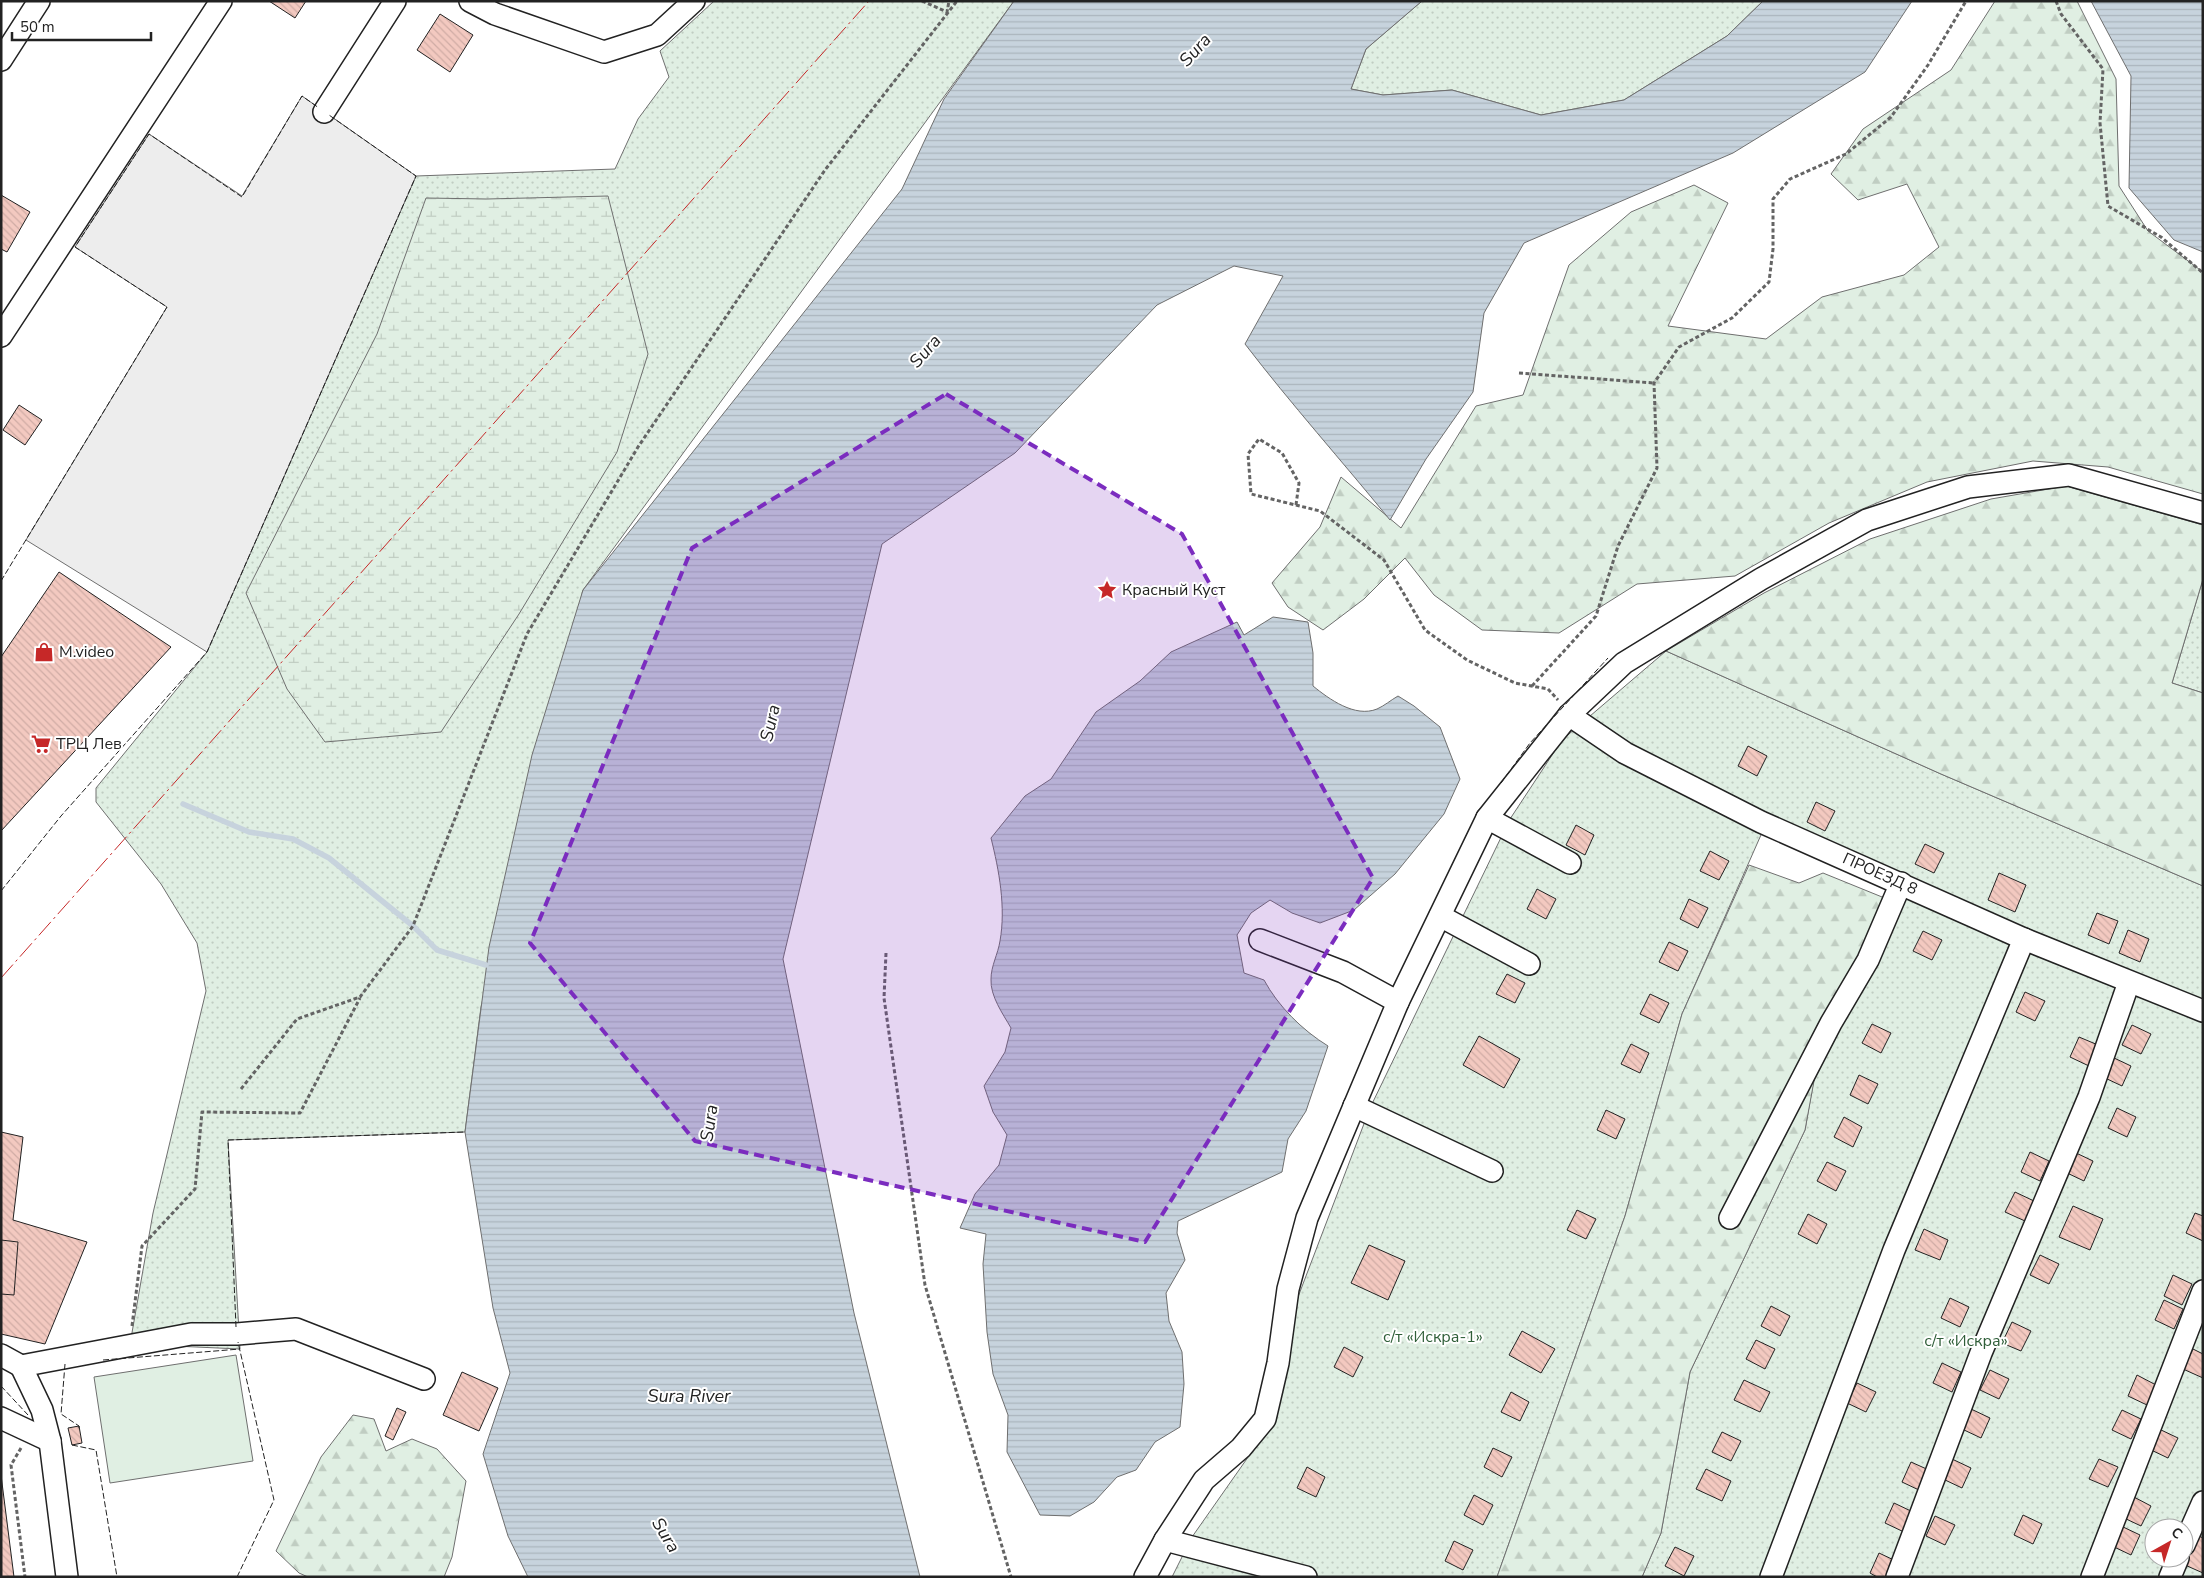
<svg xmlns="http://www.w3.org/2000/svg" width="2204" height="1578" viewBox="0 0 2204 1578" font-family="'Nunito Sans',sans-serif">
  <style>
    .grass { fill: url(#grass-dots); stroke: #6f6f6f; fill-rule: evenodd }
    .forest { fill: url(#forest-firs); stroke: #6f6f6f }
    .wetland { fill: url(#wetland-marsh); stroke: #6f6f6f }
    .pitch { fill: #e0efe3; stroke: #6f6f6f }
    .parking { fill: #ededed; stroke: #6f6f6f }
    .water { fill: url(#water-rules); stroke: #6f6f6f }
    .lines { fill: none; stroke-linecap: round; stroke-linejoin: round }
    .stream { stroke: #c7d3dd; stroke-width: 5.5 }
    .building { fill: url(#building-back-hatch); stroke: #222 }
    .minor-casing { stroke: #222; stroke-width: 24 }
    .path { stroke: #646464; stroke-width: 3; stroke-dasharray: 4 2.5; stroke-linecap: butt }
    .minor { stroke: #fff; stroke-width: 21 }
    .fence { stroke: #222; stroke-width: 1; stroke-dasharray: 6 2.5; stroke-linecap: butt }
    .power { stroke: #c62828; stroke-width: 1; stroke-dasharray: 18 4 2.5 4; stroke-linecap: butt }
    .marked { fill: #7b2cbf; fill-opacity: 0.2; stroke: #7b2cbf; stroke-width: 4; stroke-dasharray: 10 6; stroke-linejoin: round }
    .labels { text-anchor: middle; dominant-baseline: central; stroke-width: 4; stroke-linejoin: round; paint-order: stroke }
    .poi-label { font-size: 16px; fill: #222; stroke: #fff; text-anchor: start }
    .street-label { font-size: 16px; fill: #222; stroke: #fff }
    .park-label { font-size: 16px; fill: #2f5e38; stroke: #fff }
    .water-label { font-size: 18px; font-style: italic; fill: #222; stroke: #fff }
  </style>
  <defs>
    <pattern id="grass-dots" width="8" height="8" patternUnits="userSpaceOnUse" patternTransform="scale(1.25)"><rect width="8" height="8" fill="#e0efe3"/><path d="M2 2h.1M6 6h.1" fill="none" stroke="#c0cdc2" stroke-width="1.8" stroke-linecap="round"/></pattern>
    <pattern id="forest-firs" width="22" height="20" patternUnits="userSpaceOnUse" patternTransform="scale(1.25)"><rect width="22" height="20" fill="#e0efe3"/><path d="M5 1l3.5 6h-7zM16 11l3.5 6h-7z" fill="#c0cdc2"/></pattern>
    <pattern id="wetland-marsh" width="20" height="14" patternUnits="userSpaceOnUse" patternTransform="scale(1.25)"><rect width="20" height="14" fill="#e0efe3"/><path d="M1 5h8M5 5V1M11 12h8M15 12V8" fill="none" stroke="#c0cdc2"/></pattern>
    <pattern id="water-rules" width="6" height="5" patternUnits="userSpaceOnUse" patternTransform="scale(1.25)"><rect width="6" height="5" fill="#c7d3dd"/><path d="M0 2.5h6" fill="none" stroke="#abb5bd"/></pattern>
    <pattern id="building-back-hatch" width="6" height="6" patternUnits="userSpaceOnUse" patternTransform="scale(1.25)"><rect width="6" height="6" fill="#f3c9c0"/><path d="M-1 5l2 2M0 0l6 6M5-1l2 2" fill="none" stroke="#d0aca5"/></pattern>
  </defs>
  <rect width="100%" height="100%" fill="#fff"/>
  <!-- grass -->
  <g class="grass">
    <polygon points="714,1 1014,1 583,590 481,1007 465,1132 228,1140 240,1349 130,1344 153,1213 206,991 197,943 161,884 96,802 96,788 207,652 416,176 615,169 638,119 669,77 660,51"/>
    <polygon points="1422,1 1763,1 1727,36 1624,100 1541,115 1452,90 1383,95 1351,89 1366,49"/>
    <polygon points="2203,579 2203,693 2172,683"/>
    <path d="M1666,651L1941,774L2203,886V1577H1642L1661,1533L1690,1372L1805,1130L1815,1073L1908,894L1768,819L1682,1014L1625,1216L1497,1577H1172L1192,1537L1272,1423L1298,1297L1370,1108L1510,819L1562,740ZM2154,1528H2184V1558H2154Z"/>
  </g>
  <!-- forest -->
  <g class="forest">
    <polygon points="1995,1 2077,1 2116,79 2119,186 2148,231 2203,272 2203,494 2108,467 2033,461 1927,482 1829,523 1735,576 1637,584 1559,633 1482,630 1434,595 1405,558 1364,599 1323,630 1288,607 1272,583 1320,527 1341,477 1401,528 1476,406 1523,395 1569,265 1631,212 1694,185 1728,203 1668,326 1766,339 1822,297 1904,275 1939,247 1907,184 1858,200 1831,174 1863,129 1951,70"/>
    <polygon points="2066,486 2203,525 2203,579 2172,683 2203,693 2203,886 1941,774 1666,651 1764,593 1870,539 1991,499"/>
    <polygon points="1749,865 1799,883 1823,873 1887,899 1860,959 1825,1021 1805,1130 1690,1372 1661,1533 1642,1577 1497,1577 1625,1216 1682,1014"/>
    <polygon points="353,1415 374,1419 386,1451 412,1439 437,1449 466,1481 452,1557 444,1577 308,1577 299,1573 276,1551 321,1457"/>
  </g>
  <!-- wetland -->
  <polygon class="wetland" points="608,196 648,354 617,452 519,614 441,732 325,742 287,689 246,593 377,334 426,198 487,199"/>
  <!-- pitch -->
  <polygon class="pitch" points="236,1355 253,1461 110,1483 94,1377"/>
  <!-- parking -->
  <polygon class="parking" points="302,96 416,176 207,652 26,540 167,307 75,247 149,134 242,196"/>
  <!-- water -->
  <g class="water">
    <path d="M1014,1H1422L1366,49L1351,89L1383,95L1452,90L1541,115L1624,100L1727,36L1763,1H1912L1865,72L1733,153L1524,243L1484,313L1473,392L1426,459L1390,520C1342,461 1291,404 1245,344L1283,276L1234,266L1157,305L1015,453L882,544L783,959L854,1313L920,1577H528L508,1536L483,1454L510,1373L493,1308L465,1132L489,947L532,755L583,590L902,189L944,99Z"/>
    <polygon points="2091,1 2203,1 2203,252 2174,240 2129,188 2131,76"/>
    <path d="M1273,617L1308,622L1313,653V686C1329,699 1355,718 1377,709C1384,706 1391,700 1398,696L1414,706L1440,727L1460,779L1444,814L1395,874L1354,910L1320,923L1292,913L1270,900L1251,913L1237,935L1244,973L1264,980C1278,1006 1302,1030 1328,1046L1306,1111L1288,1139L1282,1172L1178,1221L1177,1233L1185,1260L1166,1293L1169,1321L1182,1352L1184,1384L1180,1427L1155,1442L1136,1470L1117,1477L1094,1502L1070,1516L1040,1515L1007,1452L1008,1415L993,1374L987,1332L983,1264L986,1234L960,1228L975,1194L999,1165L1007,1135L993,1112L984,1086L1005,1052L1011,1028C1003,1014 990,996 991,979C991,966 998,954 1000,941C1006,907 999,870 991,838L1025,796L1051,779L1096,712L1140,681L1171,652L1237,622L1244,635Z"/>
  </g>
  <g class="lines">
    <!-- stream -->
    <polyline class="stream" points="183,804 249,832 293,839 329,858 413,926 437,950 486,965"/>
  </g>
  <!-- building -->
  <g class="building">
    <polygon points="269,1 306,1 295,18"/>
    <polygon points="440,14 473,35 450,72 417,50"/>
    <polygon points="1,195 30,212 7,252 1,249"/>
    <polygon points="19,405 42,420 25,445 3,430"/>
    <polygon points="59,572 171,647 1,831 1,657"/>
    <polygon points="1748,746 1767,756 1757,776 1738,766"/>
    <polygon points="1816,802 1835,811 1825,831 1807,822"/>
    <polygon points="1576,825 1594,835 1585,855 1566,845"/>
    <polygon points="1925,844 1944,853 1934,873 1915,864"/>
    <polygon points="1710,851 1729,861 1719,880 1700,871"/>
    <polygon points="1999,873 2026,885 2015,912 1988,900"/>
    <polygon points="1537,889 1556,899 1546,919 1527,909"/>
    <polygon points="1689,899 1708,908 1698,928 1680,919"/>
    <polygon points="2097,913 2118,921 2109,944 2088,935"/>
    <polygon points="2128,930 2149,939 2140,962 2119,953"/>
    <polygon points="1923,931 1942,940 1932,960 1913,951"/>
    <polygon points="1669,942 1688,951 1678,971 1659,962"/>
    <polygon points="1507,974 1525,983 1515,1003 1496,994"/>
    <polygon points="2025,992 2045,1001 2035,1021 2016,1012"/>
    <polygon points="1650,994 1669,1003 1659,1023 1640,1014"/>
    <polygon points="1872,1024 1891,1033 1881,1053 1862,1043"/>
    <polygon points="2132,1025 2151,1034 2141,1054 2122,1045"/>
    <polygon points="1479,1036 1520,1059 1504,1088 1463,1065"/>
    <polygon points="2079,1037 2098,1045 2089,1066 2070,1057"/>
    <polygon points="1631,1044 1649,1053 1640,1073 1621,1064"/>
    <polygon points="2112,1057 2131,1066 2122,1086 2103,1077"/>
    <polygon points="1859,1075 1878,1084 1868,1104 1850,1095"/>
    <polygon points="2117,1108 2136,1117 2127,1137 2108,1128"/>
    <polygon points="1606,1110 1625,1119 1616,1139 1597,1130"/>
    <polygon points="1844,1117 1862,1127 1853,1147 1834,1137"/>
    <polygon points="1,1132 23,1137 13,1220 87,1242 45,1344 1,1334"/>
    <polygon points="2030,1152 2049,1161 2040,1181 2021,1172"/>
    <polygon points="2074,1152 2093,1161 2084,1181 2065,1172"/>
    <polygon points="1827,1162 1846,1171 1836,1191 1817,1181"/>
    <polygon points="2015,1192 2034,1201 2025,1221 2005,1212"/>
    <polygon points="2073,1206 2103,1219 2090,1250 2059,1237"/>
    <polygon points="1577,1210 1596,1219 1586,1239 1567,1230"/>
    <polygon points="2195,1213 2203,1216 2203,1241 2186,1233"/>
    <polygon points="1808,1214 1827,1224 1817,1244 1798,1234"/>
    <polygon points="1924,1229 1948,1240 1940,1260 1915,1250"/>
    <polygon points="1,1240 18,1242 14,1295 1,1294"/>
    <polygon points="1369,1245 1405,1261 1388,1300 1351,1283"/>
    <polygon points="2040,1255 2059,1264 2049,1284 2030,1275"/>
    <polygon points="2173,1275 2192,1284 2182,1305 2164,1296"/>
    <polygon points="1950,1298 1969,1307 1960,1327 1941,1318"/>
    <polygon points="2164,1300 2183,1309 2174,1329 2155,1320"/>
    <polygon points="1771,1306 1790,1316 1780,1336 1761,1326"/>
    <polygon points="2012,1322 2031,1331 2021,1351 2002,1343"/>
    <polygon points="1522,1331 1555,1349 1541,1373 1509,1355"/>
    <polygon points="1756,1340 1775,1349 1765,1369 1746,1359"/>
    <polygon points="1344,1347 1363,1357 1353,1377 1334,1367"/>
    <polygon points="2193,1349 2203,1354 2203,1378 2183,1369"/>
    <polygon points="1942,1363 1961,1372 1952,1392 1933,1383"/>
    <polygon points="1990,1370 2009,1379 1999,1399 1980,1390"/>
    <polygon points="462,1372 498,1388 479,1431 443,1415"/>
    <polygon points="2137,1375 2156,1385 2147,1405 2128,1396"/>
    <polygon points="1744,1380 1770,1392 1760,1412 1734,1400"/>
    <polygon points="1857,1383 1876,1392 1866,1412 1847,1403"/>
    <polygon points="1511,1392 1529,1402 1520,1421 1501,1412"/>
    <polygon points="397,1408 406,1412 393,1440 385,1436"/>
    <polygon points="1971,1409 1990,1418 1981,1438 1962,1429"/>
    <polygon points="2122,1410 2141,1419 2131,1439 2112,1430"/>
    <polygon points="79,1426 82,1443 72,1445 68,1428"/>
    <polygon points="2159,1429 2178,1438 2168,1458 2149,1449"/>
    <polygon points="1722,1432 1741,1441 1731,1461 1712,1452"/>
    <polygon points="1493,1448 1512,1457 1502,1477 1484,1467"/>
    <polygon points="1952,1459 1971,1468 1962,1488 1943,1479"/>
    <polygon points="2099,1459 2118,1467 2108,1487 2089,1479"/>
    <polygon points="1911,1462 1931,1471 1921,1491 1902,1482"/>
    <polygon points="1307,1467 1325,1477 1316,1497 1297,1488"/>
    <polygon points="1706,1469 1731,1481 1722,1501 1696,1489"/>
    <polygon points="1,1475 14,1577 1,1577"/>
    <polygon points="1474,1495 1493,1505 1483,1525 1464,1515"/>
    <polygon points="2132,1496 2151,1506 2141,1526 2122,1517"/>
    <polygon points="1894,1503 1913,1512 1904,1532 1885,1523"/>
    <polygon points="2023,1515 2042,1524 2033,1544 2014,1535"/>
    <polygon points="1935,1516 1955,1525 1945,1545 1926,1536"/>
    <polygon points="2121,1526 2140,1535 2131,1555 2112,1546"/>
    <polygon points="2199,1536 2203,1538 2203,1573 2185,1565"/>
    <polygon points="1454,1541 1473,1550 1463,1570 1445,1561"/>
    <polygon points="1675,1547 1694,1556 1684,1576 1665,1566"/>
    <polygon points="1879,1553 1898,1562 1892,1577 1877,1577 1870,1573"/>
  </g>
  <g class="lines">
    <defs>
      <g id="minor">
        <polyline points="470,1 495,14 604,52 657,35 694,1"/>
        <polyline points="1,60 39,1"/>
        <polyline points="324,112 395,1"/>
        <polyline points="1,336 221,1"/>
        <polyline points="1569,715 1625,753 1761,822 2024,939 2203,1011"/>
        <polyline points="1487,818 1570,863"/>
        <polyline points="1440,916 1529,964"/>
        <polyline points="1260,940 1343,972 1398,1002"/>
        <polyline points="1354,1106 1492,1171"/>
        <polyline points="1730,1218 1831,1023 1868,960 1901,883"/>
        <polyline points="1,1355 21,1366"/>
        <polyline points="21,1366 191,1334 237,1334 296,1329 424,1379"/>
        <polyline points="21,1366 42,1410 50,1441 67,1577"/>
        <polyline points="1,1418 50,1441"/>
        <polyline points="1165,1540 1306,1577"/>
        <polyline points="2184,1545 2203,1502"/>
        <polyline points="1145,1577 1165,1540 1204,1480 1241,1448 1265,1419 1278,1363 1288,1289 1307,1218 1398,1002 1487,818 1569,715 1624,663 1761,579 1867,520 1968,487 2069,475 2203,513"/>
        <polyline points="1771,1577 1894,1250 2024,939"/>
        <polyline points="1897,1577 1981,1353 2089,1097 2129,982"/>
        <polyline points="2092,1577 2203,1291"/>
        <polyline points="2170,1577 2178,1558"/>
      </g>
    </defs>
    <!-- minor casing -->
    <use href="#minor" class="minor-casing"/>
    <!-- path -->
    <g class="path">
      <polyline points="922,1 947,12 949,1"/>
      <polyline points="2056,1 2061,14 2103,69 2100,123 2108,206 2161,237 2203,273"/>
      <polyline points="1519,373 1654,383"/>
      <polyline points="1296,505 1299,483 1282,453 1259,439 1248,454 1251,494 1320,511 1384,560 1425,630 1467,660 1515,683 1548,689 1558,700"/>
      <polyline points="1532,686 1596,616 1618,546 1657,468 1654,383 1679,347 1732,318 1769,282 1773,249 1773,199 1790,179 1846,154 1891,117 1928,65 1966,1"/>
      <polyline points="886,953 884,998 925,1285 1011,1577"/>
      <polyline points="241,1089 297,1019 360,997 413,926 527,634 638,447 825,170 957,1"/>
      <polyline points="132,1326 142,1246 195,1189 202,1112 300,1113 360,998"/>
      <polyline points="21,1448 11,1465 25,1577"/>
    </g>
    <!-- minor -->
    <use href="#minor" class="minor"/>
    <!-- fence -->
    <g class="fence">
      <polyline points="1,581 167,307 75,247 149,134 242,197 302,96 319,108"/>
      <polyline points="1501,783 1530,743 1608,658"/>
      <polyline points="1,891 61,816 207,652 416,176 329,115"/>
      <polyline points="236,1327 228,1140 465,1132"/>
      <polyline points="103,1360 240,1349"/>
      <polyline points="65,1364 61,1414 79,1426 79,1429"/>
      <polyline points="1,1386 28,1415"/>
      <polyline points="72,1445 96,1450 117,1577"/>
      <polyline points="237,1577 274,1500 238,1342"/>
    </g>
    <!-- power -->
    <polyline class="power" points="1,978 869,1"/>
  </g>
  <!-- marked area -->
  <path class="marked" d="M946,394L1182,534L1373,878L1145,1242L695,1141L530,943L692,548Z"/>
  <!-- icons -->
  <defs>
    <symbol id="sight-bare" viewBox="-9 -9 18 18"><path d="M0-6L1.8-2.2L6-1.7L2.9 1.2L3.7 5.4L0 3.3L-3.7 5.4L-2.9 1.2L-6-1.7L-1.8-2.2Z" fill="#c62828" stroke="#fff" stroke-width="2.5" paint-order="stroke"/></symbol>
    <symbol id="shop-bare" viewBox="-9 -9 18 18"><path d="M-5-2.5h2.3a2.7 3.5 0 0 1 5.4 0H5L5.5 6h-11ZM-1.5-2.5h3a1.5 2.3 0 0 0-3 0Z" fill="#c62828" stroke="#fff" stroke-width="2.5" paint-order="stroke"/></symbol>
    <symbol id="supermarket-bare" viewBox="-9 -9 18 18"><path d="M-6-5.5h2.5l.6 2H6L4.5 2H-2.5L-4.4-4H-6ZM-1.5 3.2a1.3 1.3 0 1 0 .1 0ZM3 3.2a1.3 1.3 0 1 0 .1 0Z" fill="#c62828" stroke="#fff" stroke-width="2.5" paint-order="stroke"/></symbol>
  </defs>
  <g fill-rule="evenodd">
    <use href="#sight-bare" x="1093" y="576" width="28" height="28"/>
    <use href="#shop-bare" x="30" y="638" width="28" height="28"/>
    <use href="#supermarket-bare" x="27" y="730" width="28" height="28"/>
  </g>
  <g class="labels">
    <!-- poi labels -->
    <g class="poi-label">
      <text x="1122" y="590">Красный Куст</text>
      <text x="59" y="652">M.video</text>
      <text x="56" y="744">ТРЦ Лев</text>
    </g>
    <!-- street labels -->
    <g class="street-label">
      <text transform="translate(1880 874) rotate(24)">ПРОЕЗД 8</text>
    </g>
    <!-- park labels -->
    <g class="park-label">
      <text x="1433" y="1337">с/т «Искра-1»</text>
      <text x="1966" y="1341">с/т «Искра»</text>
    </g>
    <!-- water labels -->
    <g class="water-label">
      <text transform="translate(1195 50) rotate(-48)">Sura</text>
      <text transform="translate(925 351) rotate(-49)">Sura</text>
      <text transform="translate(770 723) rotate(-77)">Sura</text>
      <text transform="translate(709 1123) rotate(-82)">Sura</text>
      <text x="689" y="1396">Sura River</text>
      <text transform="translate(666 1535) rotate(59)">Sura</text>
    </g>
  </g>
  <!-- border -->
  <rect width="2204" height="1578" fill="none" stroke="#222222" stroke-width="5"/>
  <!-- north arrow -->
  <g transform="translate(2169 1543) rotate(39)"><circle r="24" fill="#ffffff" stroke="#a7a7a7"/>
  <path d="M0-4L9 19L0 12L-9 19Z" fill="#c62828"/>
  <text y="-8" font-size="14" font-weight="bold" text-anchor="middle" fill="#222222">С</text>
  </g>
  <!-- scale -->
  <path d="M12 32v8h139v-8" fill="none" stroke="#222222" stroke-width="2.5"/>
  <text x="20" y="32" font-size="15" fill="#222222" stroke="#ffffff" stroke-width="4" paint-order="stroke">50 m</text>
</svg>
